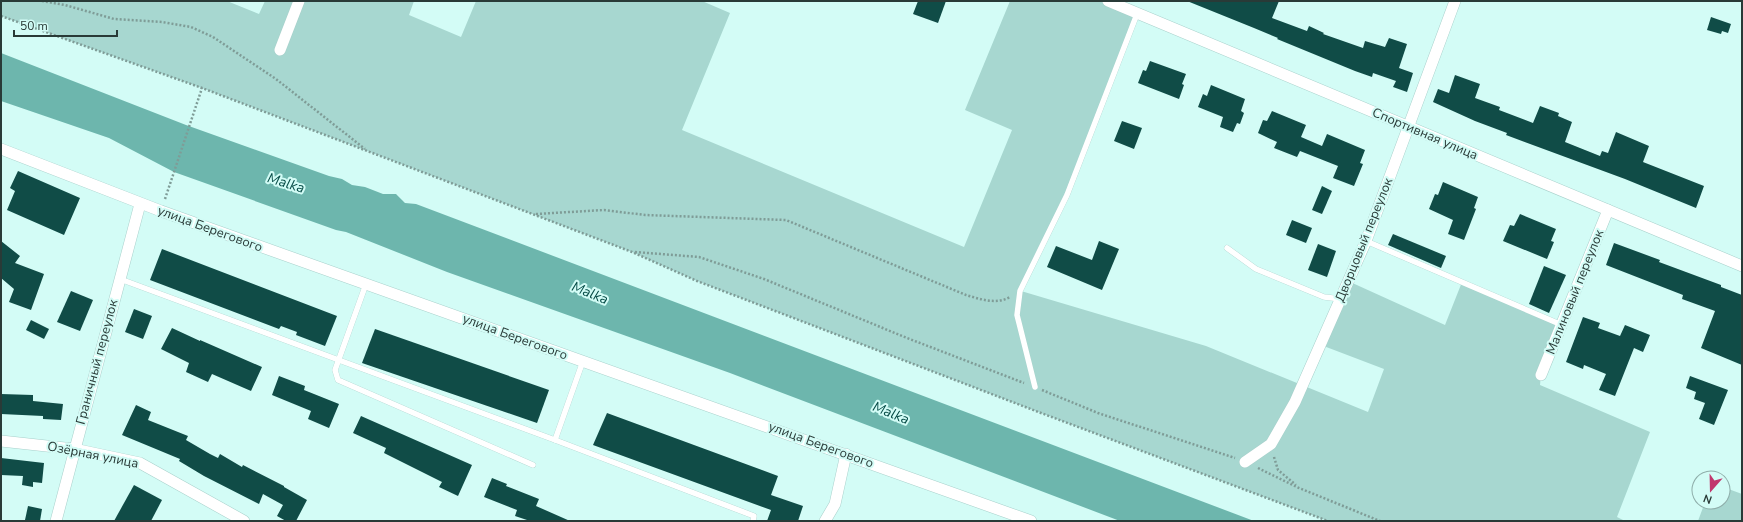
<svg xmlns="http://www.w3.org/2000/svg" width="1743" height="522" viewBox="0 0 1743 522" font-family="'Nunito Sans',sans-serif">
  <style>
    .green { fill: #a7d7d0 }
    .water { fill: #6db6ad }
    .building { fill: #104c47 }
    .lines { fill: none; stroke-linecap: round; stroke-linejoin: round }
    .lane-casing { stroke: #a8d0cb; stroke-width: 6 }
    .street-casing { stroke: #a8d0cb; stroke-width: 12 }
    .path { stroke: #7f9c97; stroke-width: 2.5; stroke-dasharray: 2 2; stroke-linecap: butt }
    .lane { stroke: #fff; stroke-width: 5.5 }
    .street { stroke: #fff; stroke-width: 11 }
    .labels { text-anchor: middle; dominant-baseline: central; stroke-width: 4; stroke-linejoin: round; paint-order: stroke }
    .street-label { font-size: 13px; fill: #293a37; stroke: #d3fcf6 }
    .water-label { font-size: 14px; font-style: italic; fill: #054a45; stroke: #d3fcf6 }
  </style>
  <rect width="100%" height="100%" fill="#d3fcf6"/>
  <!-- green -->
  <g class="green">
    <polygon points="1,1 227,1 259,14 265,1 414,1 409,15 461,37 476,1 702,1 730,13 682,130 964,247 1012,130 965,110 1010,1 1108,1 1137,14 1067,195 1021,291 1206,346 1368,412 1384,369 1321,345 1348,281 1445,325 1462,282 1562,325 1541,374 1540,385 1650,432 1617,517 1625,521 1328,521 1041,413 697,281 632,252 202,88 1,16"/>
    <polygon points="1723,487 1742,494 1742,521 1698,521 1705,502 1723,502"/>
  </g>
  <!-- water -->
  <polygon class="water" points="1,53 186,125 329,176 342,179 352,185 365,187 383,194 396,194 405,203 416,204 1254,521 1120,521 730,373 447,272 346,232 336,230 174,172 109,138 1,101"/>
  <!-- building -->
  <g class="building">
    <polygon points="918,1 946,1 938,23 913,14"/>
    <polygon points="1187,1 1279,1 1272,18 1307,31 1309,26 1324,33 1323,34 1363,48 1365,41 1385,47 1389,38 1407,44 1399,68 1413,73 1407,92 1393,87 1396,81 1373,73 1372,77 1355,71 1277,39 1278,38 1254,28"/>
    <polygon points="1711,17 1731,24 1728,33 1722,31 1721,34 1707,30"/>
    <polygon points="1150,61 1186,74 1182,84 1184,85 1179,99 1138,83 1143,70 1146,71"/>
    <polygon points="1455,75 1480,84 1475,98 1500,107 1499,110 1533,123 1540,106 1559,113 1558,116 1572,122 1565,142 1600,156 1602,151 1608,153 1616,132 1649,146 1643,162 1704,186 1696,208 1625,179 1506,135 1507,133 1475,121 1433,102 1438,89 1449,93"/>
    <polygon points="1211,85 1245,99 1241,111 1244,113 1240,124 1237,123 1233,132 1220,127 1223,117 1198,107 1203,94 1207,96"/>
    <polygon points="1272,111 1306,125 1301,137 1322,146 1327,134 1365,150 1360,163 1363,164 1354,186 1333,178 1338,166 1300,151 1297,157 1274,148 1277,142 1258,133 1263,120 1267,121"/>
    <polygon points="1122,121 1142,128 1134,149 1114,141"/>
    <polygon points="18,171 80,198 64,235 7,210 15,191 10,188"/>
    <polygon points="1443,182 1478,197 1474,208 1476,209 1464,240 1448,234 1453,220 1429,209 1435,194 1438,195"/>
    <polygon points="1322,186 1332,191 1322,214 1312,210"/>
    <polygon points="1520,214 1556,229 1551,241 1554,242 1547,259 1503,241 1510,225 1514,226"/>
    <polygon points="1292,220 1312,228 1306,243 1286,235"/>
    <polygon points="1393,234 1446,256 1441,268 1388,245"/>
    <polygon points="1,241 20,256 15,263 44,274 31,310 9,302 14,289 1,278"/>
    <polygon points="1099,241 1119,249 1102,290 1047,267 1056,246 1092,260"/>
    <polygon points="1614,243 1660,260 1659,262 1721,285 1721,287 1742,295 1742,365 1701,348 1715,311 1682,299 1683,295 1606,265"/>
    <polygon points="1318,244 1336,251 1327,277 1308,270"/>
    <polygon points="162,249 337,316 325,346 296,335 297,332 281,326 279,329 150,280"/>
    <polygon points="1544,266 1566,275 1549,313 1529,304"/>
    <polygon points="71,291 93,300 80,331 57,322"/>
    <polygon points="134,309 152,316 143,339 125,332"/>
    <polygon points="1583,317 1600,323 1598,328 1620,336 1625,325 1650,335 1643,352 1634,348 1615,396 1599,390 1606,374 1584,365 1583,369 1566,362"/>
    <polygon points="31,320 49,329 44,339 26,330"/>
    <polygon points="172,328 200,341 200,340 262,367 251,391 212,374 208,382 186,372 189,363 161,349"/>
    <polygon points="375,329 549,390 537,423 362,363"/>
    <polygon points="279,376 305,386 304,390 339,404 329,428 308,419 311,411 272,395"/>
    <polygon points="1690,376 1728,390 1714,425 1699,419 1705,403 1694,399 1696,392 1686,388"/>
    <polygon points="1,394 33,395 33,401 63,404 61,420 43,419 43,416 1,414"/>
    <polygon points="136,405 151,412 148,420 188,436 186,440 210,454 218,458 220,454 242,467 243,465 284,486 284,487 307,500 296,521 286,521 277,516 283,505 263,494 259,504 204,476 179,461 180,459 122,435"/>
    <polygon points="607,413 778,476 771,495 803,506 798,521 767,521 771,510 593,445"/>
    <polygon points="361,416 472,465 458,496 439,487 442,482 384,453 386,448 353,433"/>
    <polygon points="1,458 44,463 42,483 33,482 33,487 22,485 23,476 1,475"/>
    <polygon points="492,478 507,484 506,486 539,499 536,506 570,521 530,521 515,516 517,510 484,497"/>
    <polygon points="134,485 162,500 151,521 114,521"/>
    <polygon points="28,506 42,509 40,521 25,520"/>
  </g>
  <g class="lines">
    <defs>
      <g id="lane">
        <polyline points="1366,241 1562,325"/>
        <polyline points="1227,248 1256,269 1324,297 1341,299"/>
        <polyline points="120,279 555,440"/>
        <polyline points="366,284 335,370 338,380 533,465"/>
        <polyline points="583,361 555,440 754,516 753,521"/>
        <polyline points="1035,387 1017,315 1020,291 1067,195 1137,14"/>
      </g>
      <g id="street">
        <polyline points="1108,1 1742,266"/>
        <polyline points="280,50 299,1"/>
        <polyline points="1,149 161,211 1031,521"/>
        <polyline points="1541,375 1608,210"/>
        <polyline points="1,441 74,449 140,463 244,521"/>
        <polyline points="1245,462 1271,444 1295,402 1366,241 1455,1"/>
        <polyline points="56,521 140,204"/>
        <polyline points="825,521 835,504 846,454"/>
      </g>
    </defs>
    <!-- lane casing -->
    <use href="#lane" class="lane-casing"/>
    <!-- street casing -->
    <use href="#street" class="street-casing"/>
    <!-- path -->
    <g class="path">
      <polyline points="42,1 65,5 114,19 162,22 191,27 213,37 276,79 365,149"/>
      <polyline points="1,16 202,88 632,252 697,281 1041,413 1328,521"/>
      <polyline points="165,199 202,88"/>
      <path d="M536,214L604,210L645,215L786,220L966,295C980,299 996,305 1010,297"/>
      <polyline points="635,252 699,257 764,279 907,338 1024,383"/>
      <polyline points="1042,390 1098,413 1235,458"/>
      <polyline points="1274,457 1278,470 1296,485"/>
      <polyline points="1258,468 1299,488 1380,521"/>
    </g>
    <!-- lane -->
    <use href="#lane" class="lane"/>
    <!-- street -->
    <use href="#street" class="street"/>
  </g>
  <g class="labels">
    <!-- street labels -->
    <g class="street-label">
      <text transform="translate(1425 134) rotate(23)">Спортивная улица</text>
      <text transform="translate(210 229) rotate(20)">улица Берегового</text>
      <text transform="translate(1364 240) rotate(-68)">Дворцовый переулок</text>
      <text transform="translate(1575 292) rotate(-68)">Малиновый переулок</text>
      <text transform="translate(515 337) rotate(20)">улица Берегового</text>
      <text transform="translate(97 362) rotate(-75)">Граничный переулок</text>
      <text transform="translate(821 445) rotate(20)">улица Берегового</text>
      <text transform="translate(93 455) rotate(11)">Озёрная улица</text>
    </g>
    <!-- water labels -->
    <g class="water-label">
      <text transform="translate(286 183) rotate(17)">Malka</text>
      <text transform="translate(590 293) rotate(22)">Malka</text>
      <text transform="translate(891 413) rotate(22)">Malka</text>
    </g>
  </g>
  <!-- border -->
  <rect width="1743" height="522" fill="none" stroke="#293a37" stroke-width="4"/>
  <!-- north arrow -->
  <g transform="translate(1711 490) rotate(200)"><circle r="19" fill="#d3fcf6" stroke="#8faeaa"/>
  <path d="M0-3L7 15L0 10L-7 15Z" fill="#c1366d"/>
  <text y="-6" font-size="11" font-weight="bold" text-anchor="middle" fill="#293a37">N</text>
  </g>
  <!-- scale -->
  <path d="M14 30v6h103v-6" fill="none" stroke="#293a37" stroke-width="2"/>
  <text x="20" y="30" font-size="12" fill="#293a37" stroke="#d3fcf6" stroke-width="3" paint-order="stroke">50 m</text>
</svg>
